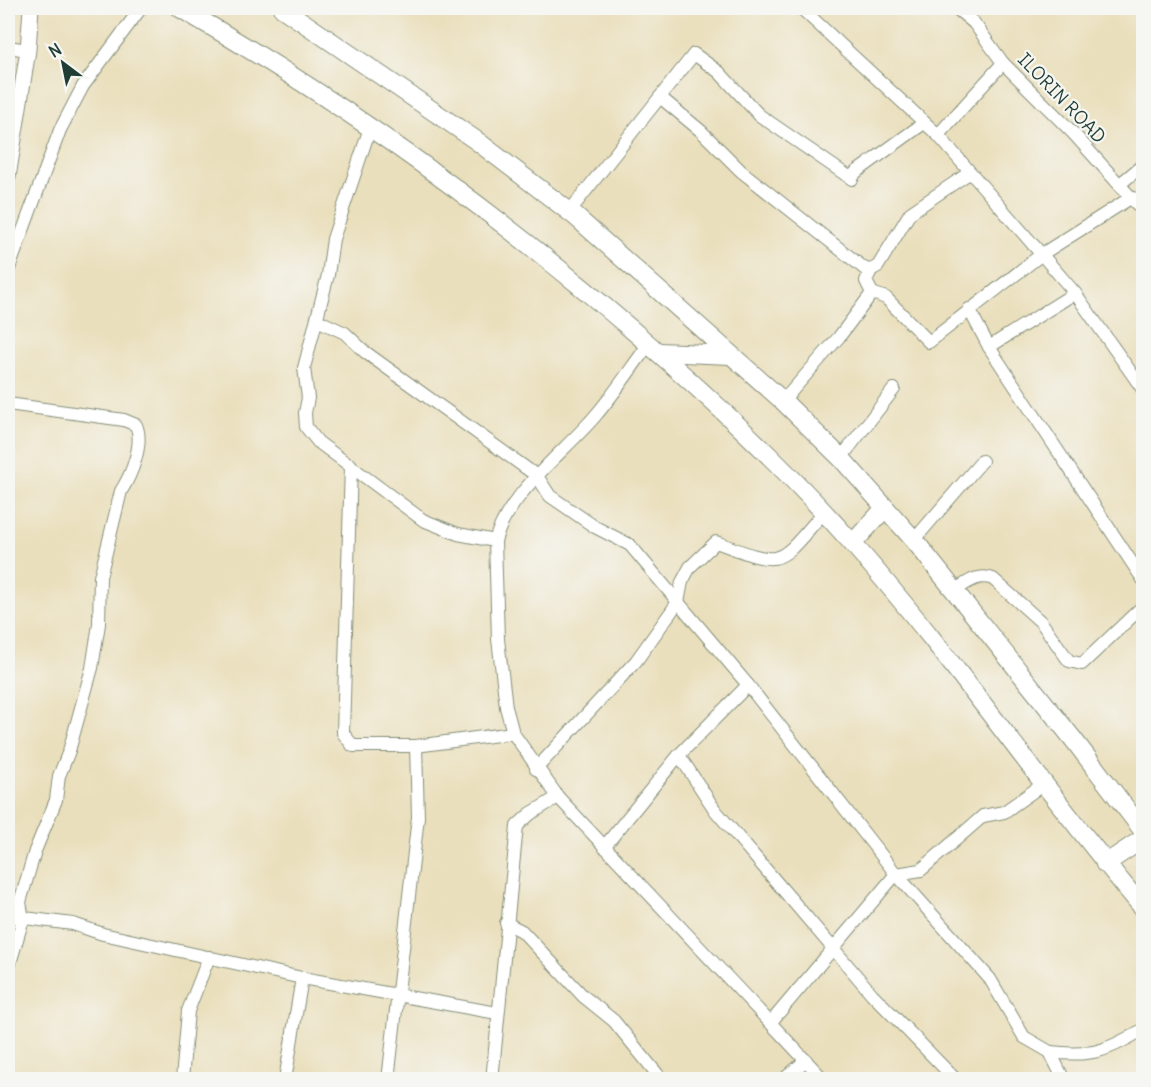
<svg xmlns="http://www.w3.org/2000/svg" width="1151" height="1087" viewBox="0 0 1151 1087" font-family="Delius,sans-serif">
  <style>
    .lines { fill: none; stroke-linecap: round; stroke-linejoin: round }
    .minor-casing { stroke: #848e78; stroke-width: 14 }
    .major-casing { stroke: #848e78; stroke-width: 17 }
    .highway-casing { stroke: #848e78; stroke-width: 20 }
    .minor { stroke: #fff; stroke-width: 12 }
    .major { stroke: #fff; stroke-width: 15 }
    .highway { stroke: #fff; stroke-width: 18 }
    .labels { text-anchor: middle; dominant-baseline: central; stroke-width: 4.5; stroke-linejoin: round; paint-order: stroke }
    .street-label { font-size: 18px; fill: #1f3d34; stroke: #f6f6f2 }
  </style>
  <rect width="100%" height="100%" fill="#f6f6f2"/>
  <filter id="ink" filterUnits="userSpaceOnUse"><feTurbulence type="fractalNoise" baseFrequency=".0167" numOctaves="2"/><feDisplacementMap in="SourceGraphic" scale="12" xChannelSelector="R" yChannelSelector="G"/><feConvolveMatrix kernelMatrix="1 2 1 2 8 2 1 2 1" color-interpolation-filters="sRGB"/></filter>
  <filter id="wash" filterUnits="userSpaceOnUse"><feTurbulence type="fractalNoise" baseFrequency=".008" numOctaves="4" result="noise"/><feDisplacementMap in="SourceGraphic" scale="24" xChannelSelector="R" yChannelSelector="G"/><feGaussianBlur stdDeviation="1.35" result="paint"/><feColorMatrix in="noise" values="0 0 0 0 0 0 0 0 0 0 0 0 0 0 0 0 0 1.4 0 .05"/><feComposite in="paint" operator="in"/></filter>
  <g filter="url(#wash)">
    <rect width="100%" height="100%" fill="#eadfbc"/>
  </g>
  <g filter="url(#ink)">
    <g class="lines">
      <defs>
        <g id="minor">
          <polyline points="801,8 938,135 1075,293 1144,391"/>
          <polyline points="956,8 974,23 1003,63 1073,133 1144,212"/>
          <polyline points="8,47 28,50"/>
          <polyline points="660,97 701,131 741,171 865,269 871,270"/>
          <polyline points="370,128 333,239 328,275 304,368 308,398 305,413 306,427 318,442 423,520 458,534 495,541"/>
          <polyline points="938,135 1003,63"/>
          <polyline points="1120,184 1144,164"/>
          <polyline points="569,212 694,54 719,72 759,115 852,179 855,173 924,123"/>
          <polyline points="8,271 60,130 83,86 141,8"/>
          <polyline points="872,293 886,298 929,342 1042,254 1132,197"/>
          <polyline points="969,309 989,347 1144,581"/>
          <polyline points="317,320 345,333 365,352 537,476 550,496 595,527 630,545 748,685 896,874 990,979 1024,1037 1050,1052 1064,1080"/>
          <path d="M649,344C631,368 615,393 596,415C564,453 509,492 495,541L498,639L506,707L513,733L558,797L824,1080"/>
          <polyline points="989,347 1075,293"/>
          <polyline points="783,401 839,337 872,293 866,281 871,270 878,266 910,213 969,173"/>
          <path d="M8,404L124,420L136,425C144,443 132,474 121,491L100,577L99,624L92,668L69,751L59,776L56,800L35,851L20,902L23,919L8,970"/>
          <polyline points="841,458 894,389"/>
          <polyline points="351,465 343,733 353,746 416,746 513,733"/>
          <polyline points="914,540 982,461"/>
          <path d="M955,590C967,583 978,573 993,579L1041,622L1069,661L1082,664L1144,605"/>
          <polyline points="679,755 715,810 872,994 956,1080"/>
          <path d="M536,769L636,661L678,602L682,582L690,567L716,542C785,568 776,566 824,512"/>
          <polyline points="604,847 679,755 748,685"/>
          <polyline points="8,916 73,924 103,934 302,978 497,1013"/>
          <polyline points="506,923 522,931 583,996 614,1021 662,1080"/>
          <polyline points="771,1022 896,874 921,870 983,816 1004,812 1045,783"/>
          <path d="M1050,1052C1094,1057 1106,1051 1144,1029"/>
          <polyline points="182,1080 188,1011 209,957"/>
          <polyline points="285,1080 302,978"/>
          <polyline points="388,1080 418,817 416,746"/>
          <polyline points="492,1080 517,826 530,814 558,797"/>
          <polyline points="783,1080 806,1060"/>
        </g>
        <polyline id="major" points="8,177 28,50 31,8"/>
        <g id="highway">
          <path d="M180,8C340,100 491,208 631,329C709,396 784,466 852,543C956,660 1043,790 1144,909"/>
          <polyline points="282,8 477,141 575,216 783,401 841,458 914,540 1073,739 1144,832"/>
          <polyline points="659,352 731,355"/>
          <polyline points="853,543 885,508"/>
          <polyline points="1105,864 1144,838"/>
        </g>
      </defs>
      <!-- minor casing -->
      <use href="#minor" class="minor-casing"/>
      <!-- major casing -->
      <use href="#major" class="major-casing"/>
      <!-- highway casing -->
      <use href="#highway" class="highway-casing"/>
      <!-- minor -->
      <use href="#minor" class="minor"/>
      <!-- major -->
      <use href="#major" class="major"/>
      <!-- highway -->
      <use href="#highway" class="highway"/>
    </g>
  </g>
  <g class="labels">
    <!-- street labels -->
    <g class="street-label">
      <text transform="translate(1062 98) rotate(46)">ILORIN ROAD</text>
    </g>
  </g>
  <!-- margin -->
  <rect width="1151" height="1087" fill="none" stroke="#f6f6f2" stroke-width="30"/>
  <!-- north arrow -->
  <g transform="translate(63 63) rotate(328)" stroke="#f6f6f2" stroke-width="4.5" paint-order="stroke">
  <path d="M0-4.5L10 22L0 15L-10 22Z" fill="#1f3d34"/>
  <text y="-9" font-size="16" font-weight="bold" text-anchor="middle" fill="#1f3d34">N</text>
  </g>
</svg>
